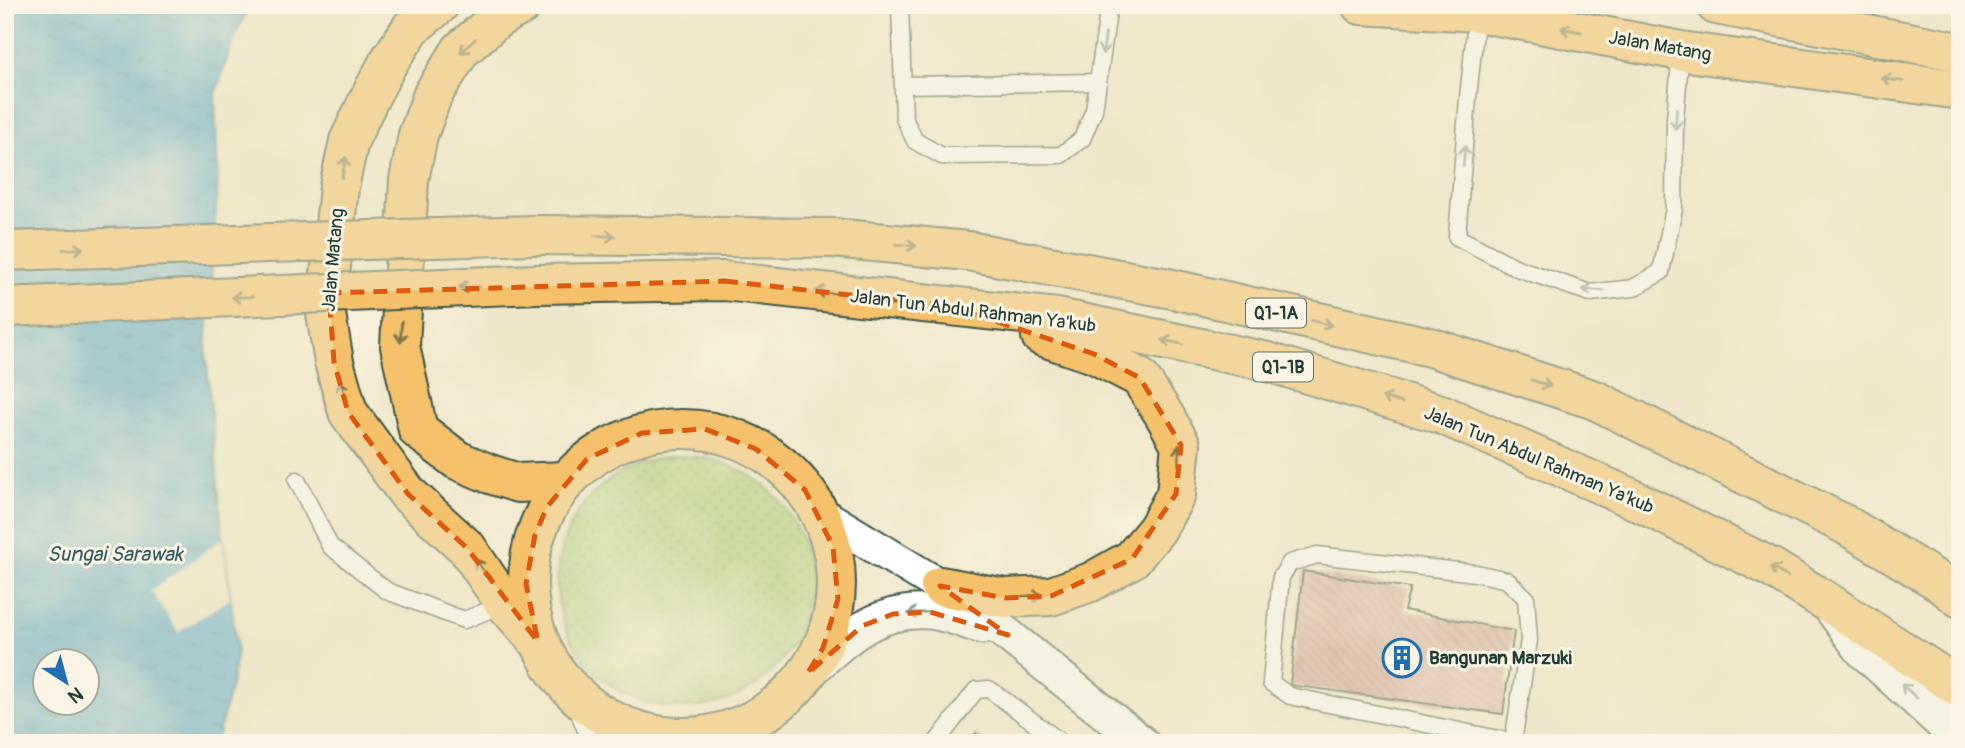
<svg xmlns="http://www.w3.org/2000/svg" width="1965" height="748" viewBox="0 0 1965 748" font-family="Pangolin,sans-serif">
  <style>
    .grass { fill: url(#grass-dots); stroke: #638556; stroke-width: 2 }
    .water { fill: url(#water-ripples); stroke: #3c7484; stroke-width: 2; fill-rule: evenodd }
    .pier { fill: #eee7c9 }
    .building { fill: url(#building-back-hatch) }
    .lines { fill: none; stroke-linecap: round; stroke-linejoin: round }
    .service-casing { stroke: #3e564a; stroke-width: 19 }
    .minor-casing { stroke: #3e564a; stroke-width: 37 }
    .tertiary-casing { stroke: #3e564a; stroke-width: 42 }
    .primary-casing { stroke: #3e564a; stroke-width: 42 }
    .service { stroke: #fff; stroke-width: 16 }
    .minor { stroke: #fff; stroke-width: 33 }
    .tertiary { stroke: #fff; stroke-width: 38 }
    .primary { stroke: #f5c16b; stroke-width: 38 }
    .primary-bridge-casing { stroke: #3e564a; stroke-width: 42; stroke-linecap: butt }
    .primary-bridge { stroke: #f5c16b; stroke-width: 38 }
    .oneway { stroke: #7f784d }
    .oneway2 { stroke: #8f9e9a }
    .marked { fill: none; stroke: #de580e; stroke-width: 5; stroke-dasharray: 14 9; stroke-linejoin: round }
    .labels { text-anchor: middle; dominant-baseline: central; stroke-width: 6; stroke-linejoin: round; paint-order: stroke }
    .shield { fill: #fcf5e5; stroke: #617469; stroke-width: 2 }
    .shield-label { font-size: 18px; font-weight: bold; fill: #1f3d34 }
    .street-label { font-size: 19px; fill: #1f3d34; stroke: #fcf5e5 }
    .poi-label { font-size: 19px; font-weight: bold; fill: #1f3d34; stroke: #fcf5e5; text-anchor: start }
    .water-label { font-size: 21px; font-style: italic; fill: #305e64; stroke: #fcf5e5 }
  </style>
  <defs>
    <pattern id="grass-dots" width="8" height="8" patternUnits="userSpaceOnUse" patternTransform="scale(1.75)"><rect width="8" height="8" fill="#a7cd77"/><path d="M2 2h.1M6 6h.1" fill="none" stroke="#87a862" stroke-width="1.8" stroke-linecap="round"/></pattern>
    <pattern id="water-ripples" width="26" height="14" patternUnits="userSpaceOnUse" patternTransform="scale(1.75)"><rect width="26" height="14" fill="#59aad4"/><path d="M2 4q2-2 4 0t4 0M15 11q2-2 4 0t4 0" fill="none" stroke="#498cad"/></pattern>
    <pattern id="building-back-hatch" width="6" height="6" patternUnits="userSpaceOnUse" patternTransform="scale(1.75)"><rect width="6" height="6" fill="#d19f98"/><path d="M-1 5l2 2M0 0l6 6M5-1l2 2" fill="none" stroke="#a9837d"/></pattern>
  </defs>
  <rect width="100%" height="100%" fill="#fcf5e5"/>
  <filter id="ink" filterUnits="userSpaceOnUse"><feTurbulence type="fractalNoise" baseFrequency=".0143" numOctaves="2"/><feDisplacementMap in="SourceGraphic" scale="14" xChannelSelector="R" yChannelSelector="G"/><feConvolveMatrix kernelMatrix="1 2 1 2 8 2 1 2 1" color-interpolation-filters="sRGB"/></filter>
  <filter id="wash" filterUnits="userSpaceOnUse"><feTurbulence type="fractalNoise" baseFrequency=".00686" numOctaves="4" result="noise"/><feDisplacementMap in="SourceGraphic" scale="28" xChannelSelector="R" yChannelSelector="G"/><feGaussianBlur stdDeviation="1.57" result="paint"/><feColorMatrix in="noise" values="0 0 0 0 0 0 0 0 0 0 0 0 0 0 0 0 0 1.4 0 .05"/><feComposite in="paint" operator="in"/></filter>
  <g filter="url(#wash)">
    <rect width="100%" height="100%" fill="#eee7c9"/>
    <!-- grass -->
    <circle class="grass" cx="683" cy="582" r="126"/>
    <!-- water -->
    <path class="water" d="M5,5H250L231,45L215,98L218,178L206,353L223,538L237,651L231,686L216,743H5ZM46,660H88V702H46Z"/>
    <!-- pier -->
    <polygon class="pier" points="223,538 230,599 178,632 151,591"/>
    <g id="blocks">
      <!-- building -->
      <g class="building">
        <polygon points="1303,571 1410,588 1404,610 1514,631 1503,714 1290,685"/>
        <polygon points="976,733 988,743 969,743"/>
      </g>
    </g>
  </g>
  <g filter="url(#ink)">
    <use href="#blocks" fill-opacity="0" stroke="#3e564a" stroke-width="2"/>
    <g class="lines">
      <defs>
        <g id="service">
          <polyline points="900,5 904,118 915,141 942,156 1061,155 1082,139 1094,110 1109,5"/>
          <polyline points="1477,12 1468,98 1457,237 1517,268 1590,293 1633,288 1661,272 1674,209 1675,118 1681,51"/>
          <polyline points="903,85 1098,82"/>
          <polyline points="297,480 330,546 387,591 464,620 505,604"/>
          <polyline points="570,690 591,743"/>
          <polyline points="729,743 756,717"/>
          <polyline points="936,743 976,690 989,689 1062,743"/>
          <polyline points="1512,743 1513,742 1529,640 1526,598 1507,580 1476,573 1317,555 1290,563 1281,577 1271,683 1290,696 1513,742"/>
        </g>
        <g id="minor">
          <polyline points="821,514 940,586 1008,635 1142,743"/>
          <path d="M807,674C845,641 873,608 929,612C946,613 965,622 982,627"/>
        </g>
        <polyline id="tertiary" points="1832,606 1863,648 1960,737"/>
        <g id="primary">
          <polyline points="439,5 412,27 388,63 370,97 349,141 339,187 326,314 334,362 348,412 408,494 467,548 505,604 534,637"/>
          <polyline points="522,5 498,18 461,50 433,94 418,135 409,180 400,346 418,430 457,460 490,474 518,483 565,481"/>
          <polyline points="1361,5 1477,12 1681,51 1960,90"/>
          <polyline points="1716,5 1960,52"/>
          <polyline points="537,235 833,238 968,251 1168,288 1430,347 1595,400 1846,525 1938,581 1960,598"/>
          <polyline points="537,284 724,281 1058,318 1264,361 1441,414 1631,498 1770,567 1829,603 1960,688"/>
          <circle cx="682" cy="583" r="154"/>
          <polyline points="940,586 1005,598 1051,596 1091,582 1132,559 1157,529 1176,494 1181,445 1163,413 1140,378 1094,354 1041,336"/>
        </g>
      </defs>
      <!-- service casing -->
      <use href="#service" class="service-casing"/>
      <!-- minor casing -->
      <use href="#minor" class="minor-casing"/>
      <!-- tertiary casing -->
      <use href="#tertiary" class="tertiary-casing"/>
      <!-- primary casing -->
      <use href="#primary" class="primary-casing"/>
      <!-- service -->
      <use href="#service" class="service"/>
      <!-- minor -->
      <use href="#minor" class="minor"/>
      <!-- tertiary -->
      <use href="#tertiary" class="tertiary"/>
      <!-- primary -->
      <use href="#primary" class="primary"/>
      <defs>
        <g id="primary-bridge">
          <polyline points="5,251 537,235"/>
          <polyline points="5,307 537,284"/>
        </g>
      </defs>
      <!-- primary-bridge casing -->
      <use href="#primary-bridge" class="primary-bridge-casing"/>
      <!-- primary-bridge -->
      <use href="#primary-bridge" class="primary-bridge"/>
    </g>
    <!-- one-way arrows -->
    <defs><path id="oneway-shaft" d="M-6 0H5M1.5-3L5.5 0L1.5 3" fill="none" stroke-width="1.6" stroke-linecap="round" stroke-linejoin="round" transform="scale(1.75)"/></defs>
    <g class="oneway">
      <use href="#oneway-shaft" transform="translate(1571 30) rotate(-169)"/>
      <use href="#oneway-shaft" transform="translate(468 46) rotate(136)"/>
      <use href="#oneway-shaft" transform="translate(1892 80) rotate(-172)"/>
      <use href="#oneway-shaft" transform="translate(344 167) rotate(-79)"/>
      <use href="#oneway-shaft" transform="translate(605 236) rotate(1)"/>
      <use href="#oneway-shaft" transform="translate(906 245) rotate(5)"/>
      <use href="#oneway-shaft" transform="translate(73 249) rotate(-2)"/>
      <use href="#oneway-shaft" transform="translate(469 287) rotate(178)"/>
      <use href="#oneway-shaft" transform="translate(826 292) rotate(-174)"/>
      <use href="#oneway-shaft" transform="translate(242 297) rotate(178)"/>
      <use href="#oneway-shaft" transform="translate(1322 323) rotate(13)"/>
      <use href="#oneway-shaft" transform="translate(401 332) rotate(93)"/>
      <use href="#oneway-shaft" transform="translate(1172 342) rotate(-168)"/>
      <use href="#oneway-shaft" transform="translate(1541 383) rotate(18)"/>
      <use href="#oneway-shaft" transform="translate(343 391) rotate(-106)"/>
      <use href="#oneway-shaft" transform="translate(1392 400) rotate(-163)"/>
      <use href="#oneway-shaft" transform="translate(1179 455) rotate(-89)"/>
      <use href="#oneway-shaft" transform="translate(481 568) rotate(-124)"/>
      <use href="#oneway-shaft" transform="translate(1779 572) rotate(-149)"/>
      <use href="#oneway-shaft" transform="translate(1032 596) rotate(-2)"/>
    </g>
    <g class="oneway2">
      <use href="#oneway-shaft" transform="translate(1104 44) rotate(98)"/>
      <use href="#oneway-shaft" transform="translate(1676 119) rotate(93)"/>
      <use href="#oneway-shaft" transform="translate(1464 156) rotate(-86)"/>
      <use href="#oneway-shaft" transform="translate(1593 290) rotate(-176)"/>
      <use href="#oneway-shaft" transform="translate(918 613) rotate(177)"/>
      <use href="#oneway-shaft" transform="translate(1909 691) rotate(-138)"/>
    </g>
  </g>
  <!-- marked area -->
  <path d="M0 0H1965V748H0ZM724,281L950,306L1094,354L1140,378L1181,445L1176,494L1132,559L1051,596L1005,598L940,586L1008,635L930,612L893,614L862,626L807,674L823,648L838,599L833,547L805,490L756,449L705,429L642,433L587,459L547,507L535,535L526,584L538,642L467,548L408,494L348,412L334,362L329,293Z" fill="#eee7c9" fill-opacity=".55" fill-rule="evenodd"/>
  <path class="marked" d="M724,281L950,306L1094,354L1140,378L1181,445L1176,494L1132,559L1051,596L1005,598L940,586L1008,635L930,612L893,614L862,626L807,674L823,648L838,599L833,547L805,490L756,449L705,429L642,433L587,459L547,507L535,535L526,584L538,642L467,548L408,494L348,412L334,362L329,293Z"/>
  <!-- icons -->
  <defs>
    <symbol id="building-ring" viewBox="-11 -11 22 22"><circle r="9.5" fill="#fcf5e5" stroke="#1f6fb2" stroke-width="1.5"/><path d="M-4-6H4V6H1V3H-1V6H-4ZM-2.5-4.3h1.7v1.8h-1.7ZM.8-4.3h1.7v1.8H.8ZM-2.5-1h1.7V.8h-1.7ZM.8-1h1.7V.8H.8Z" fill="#1f6fb2"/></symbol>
  </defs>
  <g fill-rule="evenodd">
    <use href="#building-ring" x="1380" y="636" width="44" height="44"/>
  </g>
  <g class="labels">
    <!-- shield labels -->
    <g class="shield">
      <rect x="1246" y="298.5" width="60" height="29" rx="5"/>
      <rect x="1253" y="352.5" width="60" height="29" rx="5"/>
    </g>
    <g class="shield-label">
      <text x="1276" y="313">Q1-1A</text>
      <text x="1283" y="367">Q1-1B</text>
    </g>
    <!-- street labels -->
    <g class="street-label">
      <text transform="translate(1660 46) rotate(10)">Jalan Matang</text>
      <text transform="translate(333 260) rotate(-85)">Jalan Matang</text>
      <text transform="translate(973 311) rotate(7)">Jalan Tun Abdul Rahman Ya'kub</text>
      <text transform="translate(1539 460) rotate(23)">Jalan Tun Abdul Rahman Ya'kub</text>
    </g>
    <!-- poi labels -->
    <g class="poi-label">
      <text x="1429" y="658">Bangunan Marzuki</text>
    </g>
    <!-- water labels -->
    <g class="water-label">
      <text x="115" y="554">Sungai Sarawak</text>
    </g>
  </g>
  <!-- margin -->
  <rect width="1965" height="748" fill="none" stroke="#fcf5e5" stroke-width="28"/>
  <!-- north arrow -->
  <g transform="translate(66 682) rotate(144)"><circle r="33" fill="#fcf5e5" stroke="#a4ab9e" stroke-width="2"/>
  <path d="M0-5L12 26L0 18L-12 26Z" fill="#1f6fb2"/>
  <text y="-10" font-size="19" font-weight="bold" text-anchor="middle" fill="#1f3d34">N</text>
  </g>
</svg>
